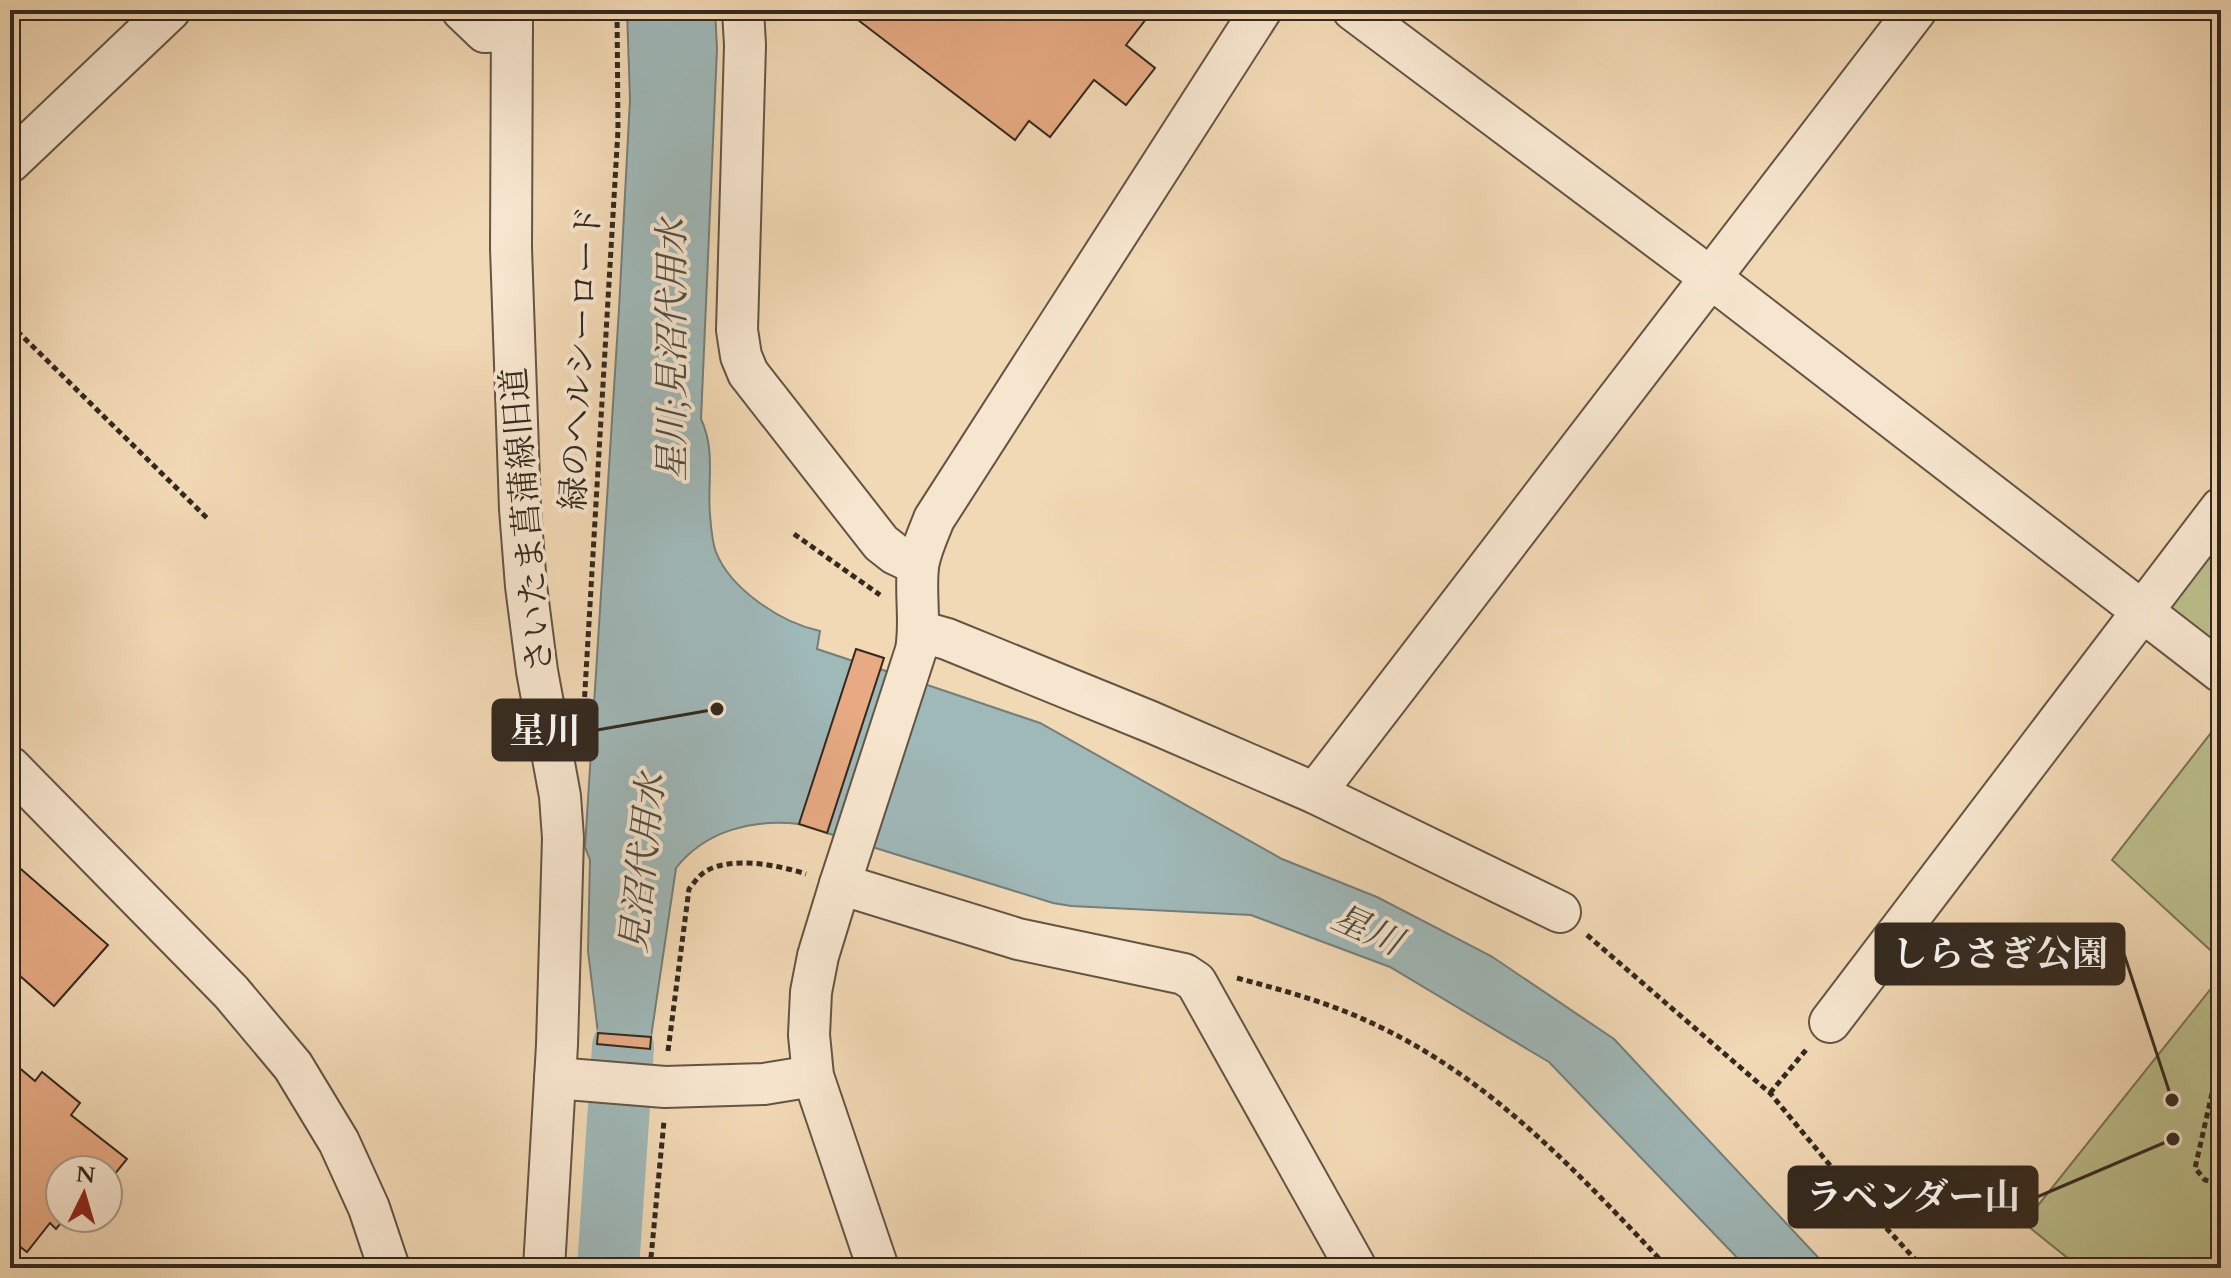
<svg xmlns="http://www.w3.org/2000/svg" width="2231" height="1278" viewBox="0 0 2231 1278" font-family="Cardo,'Noto Serif JP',serif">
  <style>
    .green { fill: #bcbf8c; stroke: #787456; stroke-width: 2 }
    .water { fill: #9fb8b8; stroke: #747f7b; stroke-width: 2 }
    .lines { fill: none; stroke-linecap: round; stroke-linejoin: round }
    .river { stroke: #9fb8b8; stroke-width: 62 }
    .building { fill: #e7aa83; stroke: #33291f; stroke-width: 2 }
    .minor-casing { stroke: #635544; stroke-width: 44 }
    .path { stroke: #33291f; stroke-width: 5; stroke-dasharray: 6 4; stroke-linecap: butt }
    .minor { stroke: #f7e6cf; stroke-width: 40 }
    .labels { text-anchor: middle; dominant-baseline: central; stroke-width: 8; stroke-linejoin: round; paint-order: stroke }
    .street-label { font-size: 34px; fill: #33291f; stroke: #f7e6cf }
    .water-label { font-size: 36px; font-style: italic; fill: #4e4d45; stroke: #f7e6cf }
    .leader { fill: none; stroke: #33291f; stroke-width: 3 }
    .callout-dot { fill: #33291f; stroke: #f7e6cf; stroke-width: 3 }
    .callout { fill: #33291f; stroke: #33291f; stroke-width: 3 }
    .callout-label { font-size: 36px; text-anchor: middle; font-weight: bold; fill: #fff }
  </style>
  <rect width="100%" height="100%" fill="#f2d9b5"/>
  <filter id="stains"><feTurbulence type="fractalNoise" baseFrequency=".0025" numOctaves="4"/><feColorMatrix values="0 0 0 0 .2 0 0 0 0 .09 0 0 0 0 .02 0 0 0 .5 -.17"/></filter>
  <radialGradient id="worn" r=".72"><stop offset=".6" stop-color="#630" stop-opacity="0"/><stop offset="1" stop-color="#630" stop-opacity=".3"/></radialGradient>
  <!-- green -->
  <g class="green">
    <polygon points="2221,526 2221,653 2168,613 2166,597"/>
    <polygon points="2221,720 2221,960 2112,860"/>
    <polygon points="2221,976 2221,1268 2080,1268 2024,1223"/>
  </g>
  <!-- water -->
  <g class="water">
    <path d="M627,10H715L717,49L701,419C716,451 707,482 710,515C711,526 712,542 716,552C731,590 782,623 820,631L817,649L853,661L799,824C753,819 706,830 676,868L651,1037L598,1033L588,951L590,860L585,847L619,309L630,99Z"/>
    <polygon points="880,669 1040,723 1282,859 1377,897 1491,956 1614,1039 1828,1268 1747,1268 1549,1062 1390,967 1251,915 1071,906 1053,903 827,833"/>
  </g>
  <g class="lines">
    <!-- river -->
    <polyline class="river" points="608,1268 623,1047"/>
  </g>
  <!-- building -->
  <g class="building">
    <polygon points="845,10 1153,10 1126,45 1155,68 1126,105 1094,80 1050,137 1029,121 1015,140"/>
    <polygon points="856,649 884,658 827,833 799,824"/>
    <polygon points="14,863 108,945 54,1006 10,967 10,868"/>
    <polygon points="598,1033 651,1037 650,1049 597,1044"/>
    <polygon points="10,1060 35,1081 42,1072 80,1103 71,1115 127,1159 110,1180 108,1170 60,1170 60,1218 65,1218 56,1229 50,1223 27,1252 10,1239"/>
  </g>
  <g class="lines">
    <defs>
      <g id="minor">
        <polyline points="462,10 485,32 512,31"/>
        <polyline points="512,10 511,248 520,509 526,586 537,671 560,796 563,838 557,1045 544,1268"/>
        <polyline points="743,10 745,45 737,330 741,356 748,373 881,543 895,554 918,565"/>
        <polyline points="1353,10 1711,278 2221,672"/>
        <polyline points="10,162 170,10"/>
        <polyline points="919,631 947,639 1151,722 1315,793 1560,912"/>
        <polyline points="10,767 231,992 293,1066 339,1142 369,1208 389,1268"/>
        <polyline points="1315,793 1916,10"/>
        <polyline points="840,884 1018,939 1184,974 1196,982 1356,1268"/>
        <polyline points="1830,1022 2221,508"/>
        <polyline points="555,1078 665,1087 764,1084 813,1076"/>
        <path d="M878,1268L813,1076L809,1035L811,992L818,956L840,884L916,650C921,622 915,595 918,567C920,551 928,535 934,519L1261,10"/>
      </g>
    </defs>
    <!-- minor casing -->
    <use href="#minor" class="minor-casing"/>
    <!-- path -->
    <g class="path">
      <polyline points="10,324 209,520"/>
      <polyline points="794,534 880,595"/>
      <polyline points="584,707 618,130 617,10"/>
      <polyline points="1587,935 1770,1093 1843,1181 1923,1268"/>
      <path d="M1237,978C1286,991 1334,1004 1380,1027C1495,1082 1582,1177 1668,1268"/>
      <path d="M668,1051L689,889C694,883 699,875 706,871C733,856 778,865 806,874"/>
      <polyline points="2221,1054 2195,1168 2205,1180 2221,1183"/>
      <polyline points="1770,1093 1806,1050"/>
      <polyline points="650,1268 664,1121"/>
    </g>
    <!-- minor -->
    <use href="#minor" class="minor"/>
  </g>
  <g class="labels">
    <!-- street labels -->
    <g class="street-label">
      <text transform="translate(581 358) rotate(-87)">緑のヘルシーロード</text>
      <text transform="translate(527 520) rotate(-95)">さいたま菖蒲線旧道</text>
    </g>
    <!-- water labels -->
    <g class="water-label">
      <text transform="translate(672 350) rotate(-90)">星川;見沼代用水</text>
      <text transform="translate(643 863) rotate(-84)">見沼代用水</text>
      <text transform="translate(1367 930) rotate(24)">星川</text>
    </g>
  </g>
  <!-- callouts -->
  <path class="leader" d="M717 709L597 730M2172 1100L2124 954M2173 1139L2037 1197"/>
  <g class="callout-dot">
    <circle cx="717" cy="709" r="8"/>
    <circle cx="2172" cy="1100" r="8"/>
    <circle cx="2173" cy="1139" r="8"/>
  </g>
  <g class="callout">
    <rect x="493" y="700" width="104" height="60" rx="8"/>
    <rect x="1876" y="924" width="248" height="60" rx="8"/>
    <rect x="1789" y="1167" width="248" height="60" rx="8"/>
  </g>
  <g class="callout-label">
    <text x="545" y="743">星川</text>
    <text x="2000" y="966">しらさぎ公園</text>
    <text x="1913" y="1209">ラベンダー山</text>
  </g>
  <!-- margin -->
  <rect width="2231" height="1278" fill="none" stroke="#f2d9b5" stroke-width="40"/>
  <rect x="12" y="12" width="2207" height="1254" fill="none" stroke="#33291f" stroke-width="4"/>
  <rect x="20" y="20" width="2191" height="1238" fill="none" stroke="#33291f" stroke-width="2"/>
  <!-- north arrow -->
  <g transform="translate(84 1194) rotate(5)"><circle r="38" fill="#f7e6cf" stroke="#a99a89" stroke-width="2"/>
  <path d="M0-6L14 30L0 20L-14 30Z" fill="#8f2418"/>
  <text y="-12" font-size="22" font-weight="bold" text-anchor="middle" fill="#33291f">N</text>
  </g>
  <rect width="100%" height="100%" filter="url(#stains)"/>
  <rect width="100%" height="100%" fill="url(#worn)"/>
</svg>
